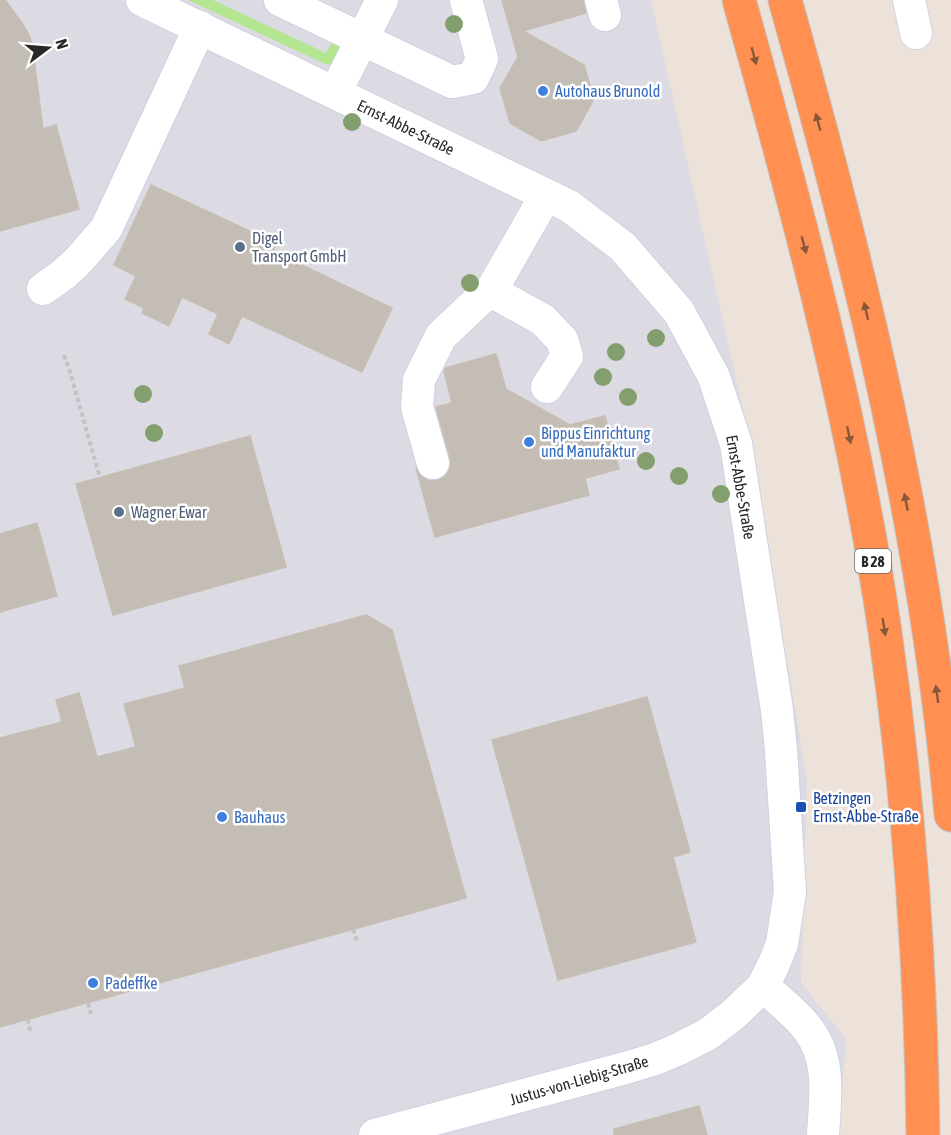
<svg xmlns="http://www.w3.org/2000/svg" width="951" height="1135" viewBox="0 0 951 1135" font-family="'Asap Condensed',sans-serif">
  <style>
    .industrial { fill: #dcdae3 }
    .green { fill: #b4e691 }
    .building { fill: #c3bdb5; stroke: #c7beb3; stroke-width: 1.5 }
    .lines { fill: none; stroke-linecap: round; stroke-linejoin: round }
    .minor-casing { stroke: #ced3e3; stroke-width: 34 }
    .highway-casing { stroke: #c3c3c3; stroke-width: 35 }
    .path { stroke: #c3c3c3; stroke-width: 4; stroke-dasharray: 4.5 3; stroke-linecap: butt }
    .minor { stroke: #fff; stroke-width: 32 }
    .highway { stroke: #ff9051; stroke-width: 33 }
    .tree { fill: #829f6d }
    .oneway { fill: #89573a }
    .shop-dot { fill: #3f7fe0; stroke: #fff; stroke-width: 2 }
    .service-dot { fill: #5c6f8a; stroke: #fff; stroke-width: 2 }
    .transit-dot { fill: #1a4fb4; stroke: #fff; stroke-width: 2 }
    .labels { text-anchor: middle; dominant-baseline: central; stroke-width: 5; stroke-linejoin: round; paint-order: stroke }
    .shield { fill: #fff; stroke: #686868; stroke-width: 1.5 }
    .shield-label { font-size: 15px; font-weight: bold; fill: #282828 }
    .shop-label { font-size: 16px; fill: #366cbe; stroke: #fff; text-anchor: start }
    .street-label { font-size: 16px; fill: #282828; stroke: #fff }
    .service-label { font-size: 16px; fill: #4e5e75; stroke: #fff; text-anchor: start }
    .transit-label { font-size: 16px; fill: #164399; stroke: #fff; text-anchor: start }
  </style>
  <rect width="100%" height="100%" fill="#ece2d9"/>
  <!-- industrial -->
  <polygon class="industrial" points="0,0 651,0 749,437 807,780 801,983 846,1039 839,1135 0,1135"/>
  <!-- green -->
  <polygon class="green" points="188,0 213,0 326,53 334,38 342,45 335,62 331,65 325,64"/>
  <!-- building -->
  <g class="building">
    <polygon points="0,0 5,0 22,23 30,37 33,51 43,129 56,125 79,209 0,231"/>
    <polygon points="502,0 584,0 586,13 523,31 584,65 594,99 576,131 541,141 510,123 500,88 518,57"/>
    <polygon points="151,185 256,234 258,231 278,240 273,251 279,254 392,308 362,372 242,316 229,344 209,334 218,314 182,297 169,326 142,313 144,308 125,299 136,276 114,265"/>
    <polygon points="496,354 506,389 570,425 605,416 619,469 585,478 589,495 435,537 416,468 421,476 429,481 438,480 446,475 450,468 450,458 436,407 452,403 444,371 445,368"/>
    <polygon points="250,436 286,567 113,615 76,484"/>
    <polygon points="37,523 57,596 0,612 0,534"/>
    <polygon points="366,615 392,630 466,898 0,1027 0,738 62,722 56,700 79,693 97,757 136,747 124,704 185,688 179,666"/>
    <polygon points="647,697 690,852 673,857 696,942 558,980 492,740"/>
    <polygon points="699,1106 707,1135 614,1135 614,1129"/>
  </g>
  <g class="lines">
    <defs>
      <g id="minor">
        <polyline points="142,0 569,206 623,247 679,312 714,377 736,444 777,710 781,750 790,892 782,944 773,966 763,986 734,1014 708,1034 679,1049 655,1059 629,1067 375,1135"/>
        <polyline points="280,0 452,82 473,78 482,59 466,0"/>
        <polyline points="601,0 605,15"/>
        <polyline points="909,0 916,33"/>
        <polyline points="335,93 382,0"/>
        <polyline points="546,195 491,291 543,320 562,340 567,356 547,387"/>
        <polyline points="43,289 64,274 78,261 106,229 200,27"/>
        <polyline points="433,463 417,407 419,380 441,336 477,302 491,291"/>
        <path d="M763,986C777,999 795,1012 807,1028C832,1059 825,1098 823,1135"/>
      </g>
      <g id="highway">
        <path d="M739,0C797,208 854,418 885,632C909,799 921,967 923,1135"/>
        <path d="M785,0C860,266 927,538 951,815"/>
      </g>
    </defs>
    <!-- minor casing -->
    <use href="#minor" class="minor-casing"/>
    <!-- highway casing -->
    <use href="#highway" class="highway-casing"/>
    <!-- path -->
    <g class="path">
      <polyline points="64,355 70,372 100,478"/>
      <polyline points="353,929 357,941"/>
      <polyline points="88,1003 91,1014"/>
      <polyline points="28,1019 30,1031"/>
    </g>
    <!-- minor -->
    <use href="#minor" class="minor"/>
    <!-- highway -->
    <use href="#highway" class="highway"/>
  </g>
  <!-- trees -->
  <g class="tree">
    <circle cx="454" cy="24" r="9"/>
    <circle cx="352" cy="122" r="9"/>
    <circle cx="470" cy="283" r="9"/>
    <circle cx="656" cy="338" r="9"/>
    <circle cx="616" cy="352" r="9"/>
    <circle cx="603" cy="377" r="9"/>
    <circle cx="143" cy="394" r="9"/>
    <circle cx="628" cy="397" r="9"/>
    <circle cx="154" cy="433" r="9"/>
    <circle cx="646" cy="461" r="9"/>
    <circle cx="679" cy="476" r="9"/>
    <circle cx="721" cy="494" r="9"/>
  </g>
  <!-- one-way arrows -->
  <defs><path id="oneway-solid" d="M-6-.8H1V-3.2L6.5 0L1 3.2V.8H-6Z" transform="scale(1.5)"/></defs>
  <g class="oneway">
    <use href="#oneway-solid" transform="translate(754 56) rotate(75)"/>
    <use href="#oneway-solid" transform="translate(818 122) rotate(-105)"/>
    <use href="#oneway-solid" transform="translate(804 245) rotate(75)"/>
    <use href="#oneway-solid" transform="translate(866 311) rotate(-103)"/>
    <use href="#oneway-solid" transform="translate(849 435) rotate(78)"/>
    <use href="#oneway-solid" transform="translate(906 502) rotate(-101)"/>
    <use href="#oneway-solid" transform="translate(884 627) rotate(81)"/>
    <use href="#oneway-solid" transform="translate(937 694) rotate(-98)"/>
  </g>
  <!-- markers -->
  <g class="shop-dot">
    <circle cx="543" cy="91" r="6"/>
    <circle cx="529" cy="442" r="6"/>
    <circle cx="222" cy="817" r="6"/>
    <circle cx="93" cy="983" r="6"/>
  </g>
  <g class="service-dot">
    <circle cx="240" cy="247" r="6"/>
    <circle cx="119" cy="512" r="6"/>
  </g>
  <rect class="transit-dot" x="795" y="801" width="12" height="12" rx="3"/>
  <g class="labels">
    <!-- shield labels -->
    <rect class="shield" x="855" y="549" width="36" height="24" rx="4.5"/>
    <g class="shield-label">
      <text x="873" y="561">B 28</text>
    </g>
    <!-- shop labels -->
    <g class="shop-label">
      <text x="555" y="91">Autohaus Brunold</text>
      <text x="541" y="433">Bippus Einrichtung<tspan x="541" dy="18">und Manufaktur</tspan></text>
      <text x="234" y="817">Bauhaus</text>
      <text x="105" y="983">Padeffke</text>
    </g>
    <!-- street labels -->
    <g class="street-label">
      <text transform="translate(406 127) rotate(26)">Ernst-Abbe-Straße</text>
      <text transform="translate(741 487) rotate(80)">Ernst-Abbe-Straße</text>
      <text transform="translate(579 1080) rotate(-16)">Justus-von-Liebig-Straße</text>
    </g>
    <!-- service labels -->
    <g class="service-label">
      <text x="252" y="238">Digel<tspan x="252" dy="18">Transport GmbH</tspan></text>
      <text x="131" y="512">Wagner Ewar</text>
    </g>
    <!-- transit labels -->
    <g class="transit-label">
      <text x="813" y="798">Betzingen<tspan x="813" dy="18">Ernst-Abbe-Straße</tspan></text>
    </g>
  </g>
  <!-- north arrow -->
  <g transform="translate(48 48) rotate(74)" stroke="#ffffff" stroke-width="4.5" paint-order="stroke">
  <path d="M0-4.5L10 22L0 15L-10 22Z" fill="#282828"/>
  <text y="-9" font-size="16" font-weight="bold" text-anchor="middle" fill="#282828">N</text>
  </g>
</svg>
